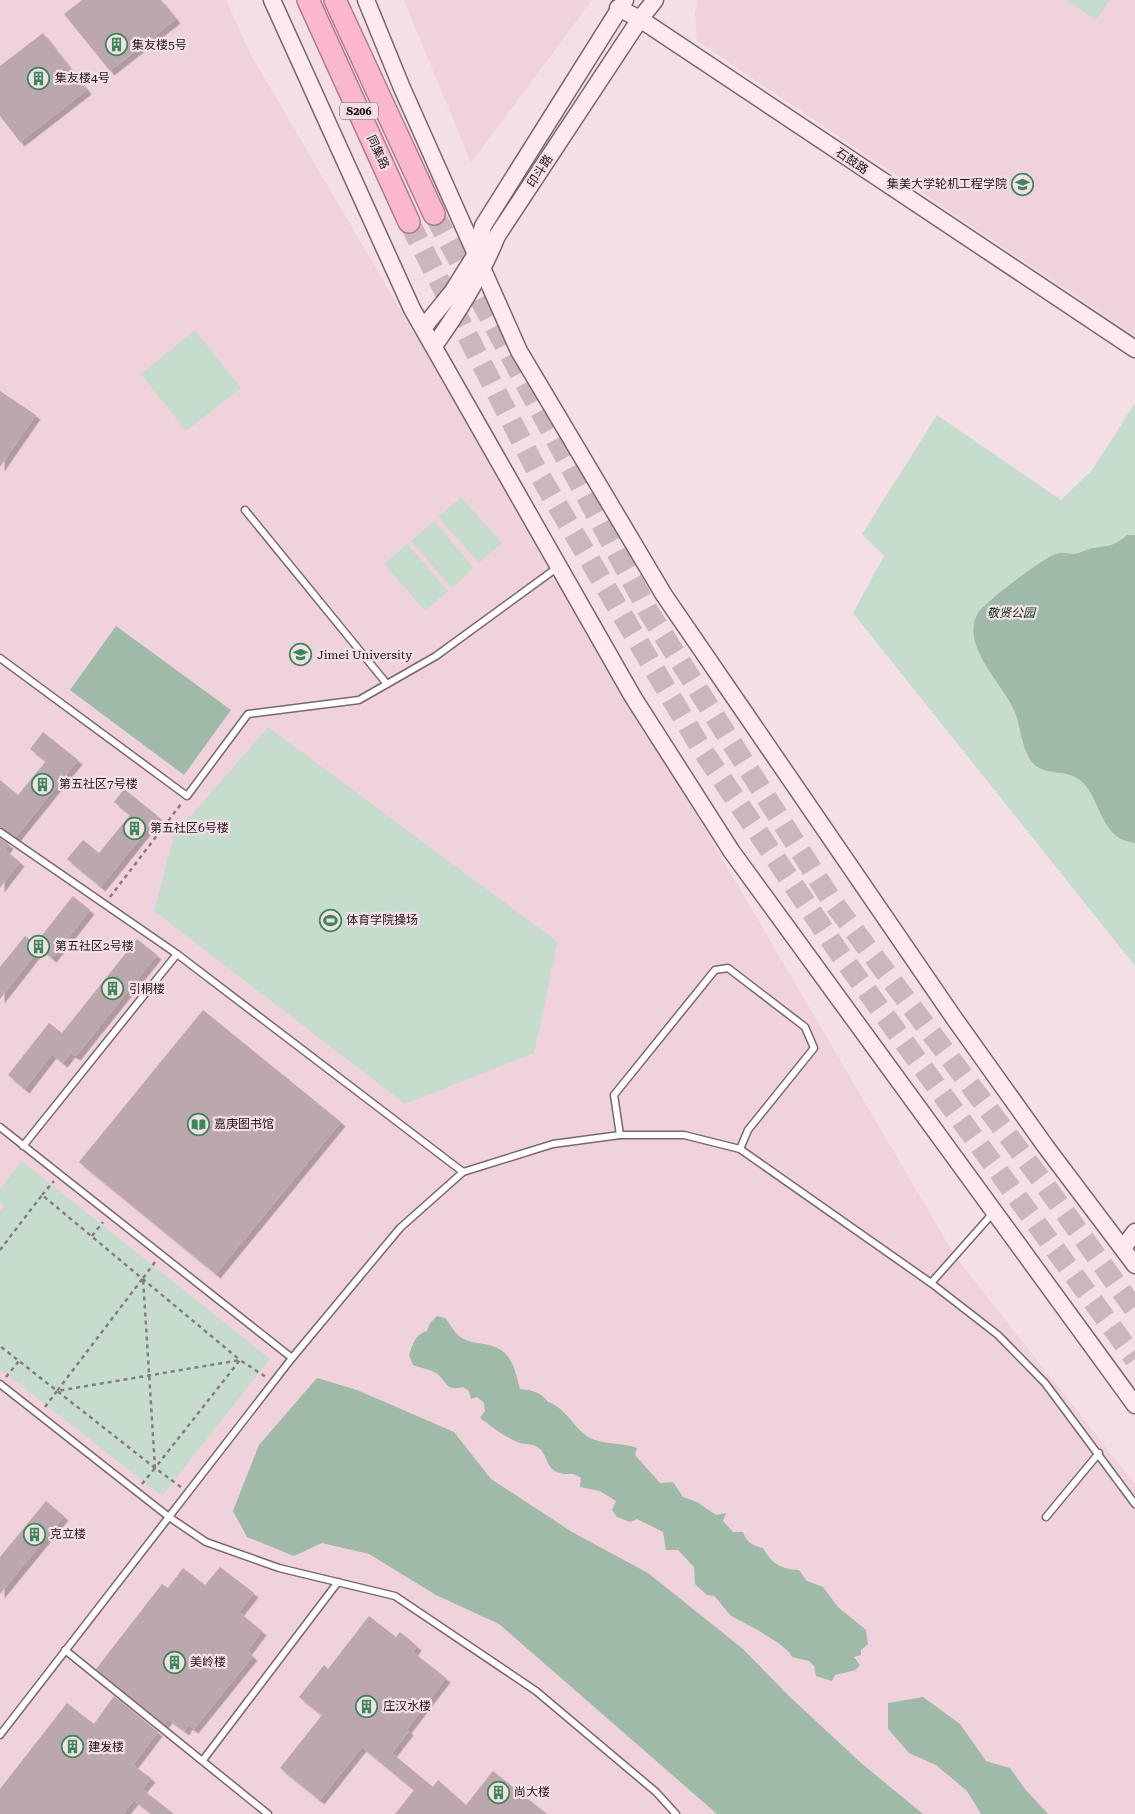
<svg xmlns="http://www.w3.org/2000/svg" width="1135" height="1814" viewBox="0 0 1135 1814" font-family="'Roboto Serif','Noto Sans SC',serif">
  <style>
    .built { fill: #f0d2dc }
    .green { fill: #c6ddcd }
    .water { fill: #9fbaa7 }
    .building { fill: #bca7ae; filter: url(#shadow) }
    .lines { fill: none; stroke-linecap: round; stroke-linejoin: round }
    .highway-tunnel { stroke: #cab7bd; stroke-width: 21; stroke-dasharray: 21 11; stroke-linecap: butt }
    .lane-casing { stroke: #79666d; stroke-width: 9 }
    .secondary-casing { stroke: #79666d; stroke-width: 19 }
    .highway-casing { stroke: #ad7e90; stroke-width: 24 }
    .path { stroke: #897a7f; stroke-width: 2.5; stroke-dasharray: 4 4; stroke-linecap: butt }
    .lane { stroke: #fff; stroke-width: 6 }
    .secondary { stroke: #fee9f1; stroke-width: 16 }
    .highway { stroke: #fbb7d0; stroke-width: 21 }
    .labels { text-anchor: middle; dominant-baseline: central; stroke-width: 4.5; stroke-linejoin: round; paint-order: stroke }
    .shield { fill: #f5dfe6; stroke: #5e5256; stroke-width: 1 }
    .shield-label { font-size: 11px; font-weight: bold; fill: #1d1518 }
    .poi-label { font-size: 12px; fill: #1d1518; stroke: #f5dfe6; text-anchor: start }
    .street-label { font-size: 12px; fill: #1d1518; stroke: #f5dfe6 }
    .park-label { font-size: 12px; font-style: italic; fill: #04371c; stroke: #f5dfe6 }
  </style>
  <defs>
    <filter id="shadow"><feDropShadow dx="4.5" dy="4.5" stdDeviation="0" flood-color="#0004"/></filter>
  </defs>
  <rect width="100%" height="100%" fill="#f5dfe6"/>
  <!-- built -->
  <g class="built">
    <polygon points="0,0 226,0 251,55 955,1256 1135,1484 1135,1814 0,1814"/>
    <polygon points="404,0 592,0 471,163"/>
    <polygon points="697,0 1135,0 1135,336 697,41 695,14"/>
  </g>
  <!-- green -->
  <g class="green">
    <polygon points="1066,0 1110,0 1096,20"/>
    <polygon points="195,330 241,388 186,431 141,374"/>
    <polygon points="1135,403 1135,966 853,613 884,556 862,534 937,415 1061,500 1092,470"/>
    <polygon points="461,497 502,543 479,563 438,517"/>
    <polygon points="434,521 474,568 452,588 411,541"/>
    <polygon points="407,544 448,591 425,611 384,564"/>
    <polygon points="268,727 558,942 534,1053 405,1104 154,911 174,835"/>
    <polygon points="22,1161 270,1359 162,1496 0,1369 0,1211 4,1206 0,1202 0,1189"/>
  </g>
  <!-- water -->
  <g class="water">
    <path d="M1127,535H1135V843C1103,840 1102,807 1086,786C1070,766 1050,778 1035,765C1022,754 1021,727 1015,712C1004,685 959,645 978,613C985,602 1043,558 1056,554C1062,552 1069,554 1075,554C1081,553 1087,549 1093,548C1108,546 1115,546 1127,535Z"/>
    <polygon points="116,626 231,710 184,775 70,690"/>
    <path d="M437,1316L445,1318C451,1324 454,1334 462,1338C470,1343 480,1343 489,1345C513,1351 514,1369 520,1389C532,1390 541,1392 548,1402C565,1407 573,1427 588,1437C602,1445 622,1442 637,1448L635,1455L660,1483L673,1482L683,1497L697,1502L716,1515L726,1513L723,1521L733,1532H743C747,1543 752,1545 763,1548C772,1564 781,1569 799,1570L807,1581L823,1587L838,1607L866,1630L868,1644L861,1650V1655L854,1657L860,1665L856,1670L835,1675L832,1681L816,1676L814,1666L809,1661L792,1657C788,1645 745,1623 733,1617C727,1613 720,1601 714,1596L707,1595L695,1584L694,1567L678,1550H666L663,1532L637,1519L630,1522L617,1517L612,1510L616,1501L600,1491L580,1487L581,1478C571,1471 570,1476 560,1473C547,1470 548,1458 541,1450C535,1443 527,1445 520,1443C506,1438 492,1427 480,1418L485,1411L484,1403L477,1397L471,1399L469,1391L463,1387C446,1392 448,1382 436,1373C430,1369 420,1368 413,1365L409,1355C414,1343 414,1335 427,1331L430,1323Z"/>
    <polygon points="317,1378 357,1390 454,1432 491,1479 572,1532 648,1573 743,1649 789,1696 861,1763 923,1814 717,1814 499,1624 436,1595 369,1554 322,1543 294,1556 247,1537 233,1511 259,1445"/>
    <polygon points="923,1697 960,1724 986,1761 1010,1768 1025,1789 1048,1814 981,1814 967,1791 936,1765 909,1753 888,1729 888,1703"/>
  </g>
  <!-- building -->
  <g class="building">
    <polygon points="82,0 161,0 176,19 110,71 64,14"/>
    <polygon points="43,33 87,90 20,142 0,116 0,66"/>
    <polygon points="0,391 36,415 0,467"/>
    <polygon points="43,732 78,760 16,837 0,827 0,780 18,795 46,761 30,749"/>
    <polygon points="124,789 158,816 101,887 67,859 83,840 99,853 130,815 114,802"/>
    <polygon points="0,838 9,844 5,850 20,862 0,888"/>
    <polygon points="73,896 90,910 52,958 40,948 0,999 0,967 25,936 37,945 35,944"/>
    <polygon points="137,939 157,955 76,1056 71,1053 63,1063 52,1054 25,1089 8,1075 49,1023 62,1033"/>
    <polygon points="203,1010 341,1122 216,1274 79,1162"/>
    <polygon points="46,1501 64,1516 0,1594 0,1557"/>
    <polygon points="220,1567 254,1593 239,1612 262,1631 247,1651 253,1656 194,1729 188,1725 185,1731 168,1719 164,1724 96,1669 162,1584 168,1588 183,1568 205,1585"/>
    <polygon points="369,1616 396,1637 400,1632 417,1646 413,1652 446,1678 407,1729 409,1731 392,1753 433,1787 438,1780 466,1805 493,1771 547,1814 395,1814 414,1790 362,1747 320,1800 280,1768 322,1715 299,1697 324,1665 328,1669"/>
    <polygon points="114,1696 158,1732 133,1765 151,1778 142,1789 174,1814 152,1814 134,1800 123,1814 0,1814 0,1789 67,1703 94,1724"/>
  </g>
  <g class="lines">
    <!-- highway-tunnel -->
    <g class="highway-tunnel">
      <polyline points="434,214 650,614 832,901 1043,1182 1135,1310"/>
      <polyline points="409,222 537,471 701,748 840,954 1135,1359"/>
    </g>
    <defs>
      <g id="lane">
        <polyline points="245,510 387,684"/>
        <polyline points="0,658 187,796 248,714 359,700 436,656 558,567"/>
        <polyline points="0,832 177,954 463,1172"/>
        <polyline points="0,1127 292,1358"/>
        <polyline points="620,1135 614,1095 715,970 728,968 805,1027 814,1048 748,1130 740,1149"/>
        <polyline points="23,1146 177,954"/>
        <polyline points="931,1283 993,1213"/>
        <polyline points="0,1384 169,1517 206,1542 279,1568 395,1596 536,1691 656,1792 676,1814"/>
        <polyline points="1046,1517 1099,1453"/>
        <polyline points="65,1650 268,1814"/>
        <polyline points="0,1735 292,1358 400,1228 463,1172 553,1144 620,1135 684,1135 740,1149 931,1283 998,1335 1045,1383 1135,1504"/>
        <polyline points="203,1760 338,1582"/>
      </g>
      <g id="secondary">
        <polyline points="272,0 412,309 633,697 732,852 1135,1405"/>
        <polyline points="366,0 402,88 519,351 664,595 954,1018 1046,1147 1135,1265"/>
        <polyline points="618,8 640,19 1135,349"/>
        <polyline points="424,327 453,291 476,254 483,226 625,0"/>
        <path d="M434,346C459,311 481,276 497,236L640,19L655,0"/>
        <polyline points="1123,1248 1135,1232"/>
      </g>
      <g id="highway">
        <polyline points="308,0 409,222"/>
        <polyline points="335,0 434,214"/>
      </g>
    </defs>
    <!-- lane casing -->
    <use href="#lane" class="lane-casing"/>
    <!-- secondary casing -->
    <use href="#secondary" class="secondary-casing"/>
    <!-- highway casing -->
    <use href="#highway" class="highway-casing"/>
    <!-- path -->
    <g class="path">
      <polyline points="110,897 181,804"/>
      <polyline points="42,1195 54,1181"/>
      <polyline points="92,1236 103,1222"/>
      <polyline points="0,1250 42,1195 240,1360 155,1468 0,1346"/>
      <polyline points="143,1278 155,1262"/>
      <polyline points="6,1377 19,1361"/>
      <polyline points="45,1407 57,1391"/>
      <polyline points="142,1484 155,1468"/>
      <polyline points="181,1487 155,1468 143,1278 57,1391 240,1360 266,1377"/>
    </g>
    <!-- lane -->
    <use href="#lane" class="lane"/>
    <!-- secondary -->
    <use href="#secondary" class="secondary"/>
    <!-- highway -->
    <use href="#highway" class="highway"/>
  </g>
  <!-- icons -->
  <defs>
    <symbol id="building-ring" viewBox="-11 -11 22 22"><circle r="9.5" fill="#f5dfe6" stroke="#388858" stroke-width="1.5"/><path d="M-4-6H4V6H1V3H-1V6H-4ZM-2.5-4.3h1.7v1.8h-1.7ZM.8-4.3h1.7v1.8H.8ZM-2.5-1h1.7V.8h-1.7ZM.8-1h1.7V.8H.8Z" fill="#388858"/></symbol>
    <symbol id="university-ring" viewBox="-11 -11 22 22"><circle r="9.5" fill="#f5dfe6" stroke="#388858" stroke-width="1.5"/><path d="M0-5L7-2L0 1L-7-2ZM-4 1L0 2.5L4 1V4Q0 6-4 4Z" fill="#388858"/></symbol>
    <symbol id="stadium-ring" viewBox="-11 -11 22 22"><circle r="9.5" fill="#f5dfe6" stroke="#388858" stroke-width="1.5"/><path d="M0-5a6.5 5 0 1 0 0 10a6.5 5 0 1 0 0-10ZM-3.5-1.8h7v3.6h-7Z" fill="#388858"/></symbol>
    <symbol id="library-ring" viewBox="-11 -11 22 22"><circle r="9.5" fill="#f5dfe6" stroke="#388858" stroke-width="1.5"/><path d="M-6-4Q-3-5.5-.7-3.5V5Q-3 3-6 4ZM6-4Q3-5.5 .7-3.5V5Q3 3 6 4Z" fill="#388858"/></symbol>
  </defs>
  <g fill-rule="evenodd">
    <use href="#building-ring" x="104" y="32" width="25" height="25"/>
    <use href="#building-ring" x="26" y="66" width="25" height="25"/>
    <use href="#university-ring" x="1010" y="172" width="25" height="25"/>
    <use href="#university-ring" x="288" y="642" width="25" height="25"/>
    <use href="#building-ring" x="30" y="772" width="25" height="25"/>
    <use href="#building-ring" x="122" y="816" width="25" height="25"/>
    <use href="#stadium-ring" x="318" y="908" width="25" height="25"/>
    <use href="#building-ring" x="26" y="934" width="25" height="25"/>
    <use href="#building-ring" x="100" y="976" width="25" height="25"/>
    <use href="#library-ring" x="186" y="1112" width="25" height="25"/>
    <use href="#building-ring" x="22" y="1522" width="25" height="25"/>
    <use href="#building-ring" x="162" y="1650" width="25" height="25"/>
    <use href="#building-ring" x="354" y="1694" width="25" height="25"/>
    <use href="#building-ring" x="60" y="1734" width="25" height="25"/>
    <use href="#building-ring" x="486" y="1780" width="25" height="25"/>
  </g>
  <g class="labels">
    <!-- shield labels -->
    <rect class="shield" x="340" y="102.5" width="38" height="17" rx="4"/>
    <g class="shield-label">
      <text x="359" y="111">S206</text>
    </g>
    <!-- poi labels -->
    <g class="poi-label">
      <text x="132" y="45">集友楼5号</text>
      <text x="55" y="78">集友楼4号</text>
      <text x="1007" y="184" text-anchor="end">集美大学轮机工程学院</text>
      <text x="317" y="655">Jimei University</text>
      <text x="59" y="784">第五社区7号楼</text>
      <text x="150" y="828">第五社区6号楼</text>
      <text x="346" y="920">体育学院操场</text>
      <text x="55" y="946">第五社区2号楼</text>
      <text x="129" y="989">引桐楼</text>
      <text x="214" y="1124">嘉庚图书馆</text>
      <text x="50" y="1534">克立楼</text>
      <text x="190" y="1662">美岭楼</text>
      <text x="383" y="1706">庄汉水楼</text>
      <text x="88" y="1747">建发楼</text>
      <text x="514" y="1792">尚大楼</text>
    </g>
    <!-- street labels -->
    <g class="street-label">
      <text transform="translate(378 152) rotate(65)">同集路</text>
      <text transform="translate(852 161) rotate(34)">石鼓路</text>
      <text transform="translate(540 171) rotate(-57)">印斗路</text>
    </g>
    <!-- park labels -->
    <g class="park-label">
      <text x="1011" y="613">敬贤公园</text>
    </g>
  </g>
</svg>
